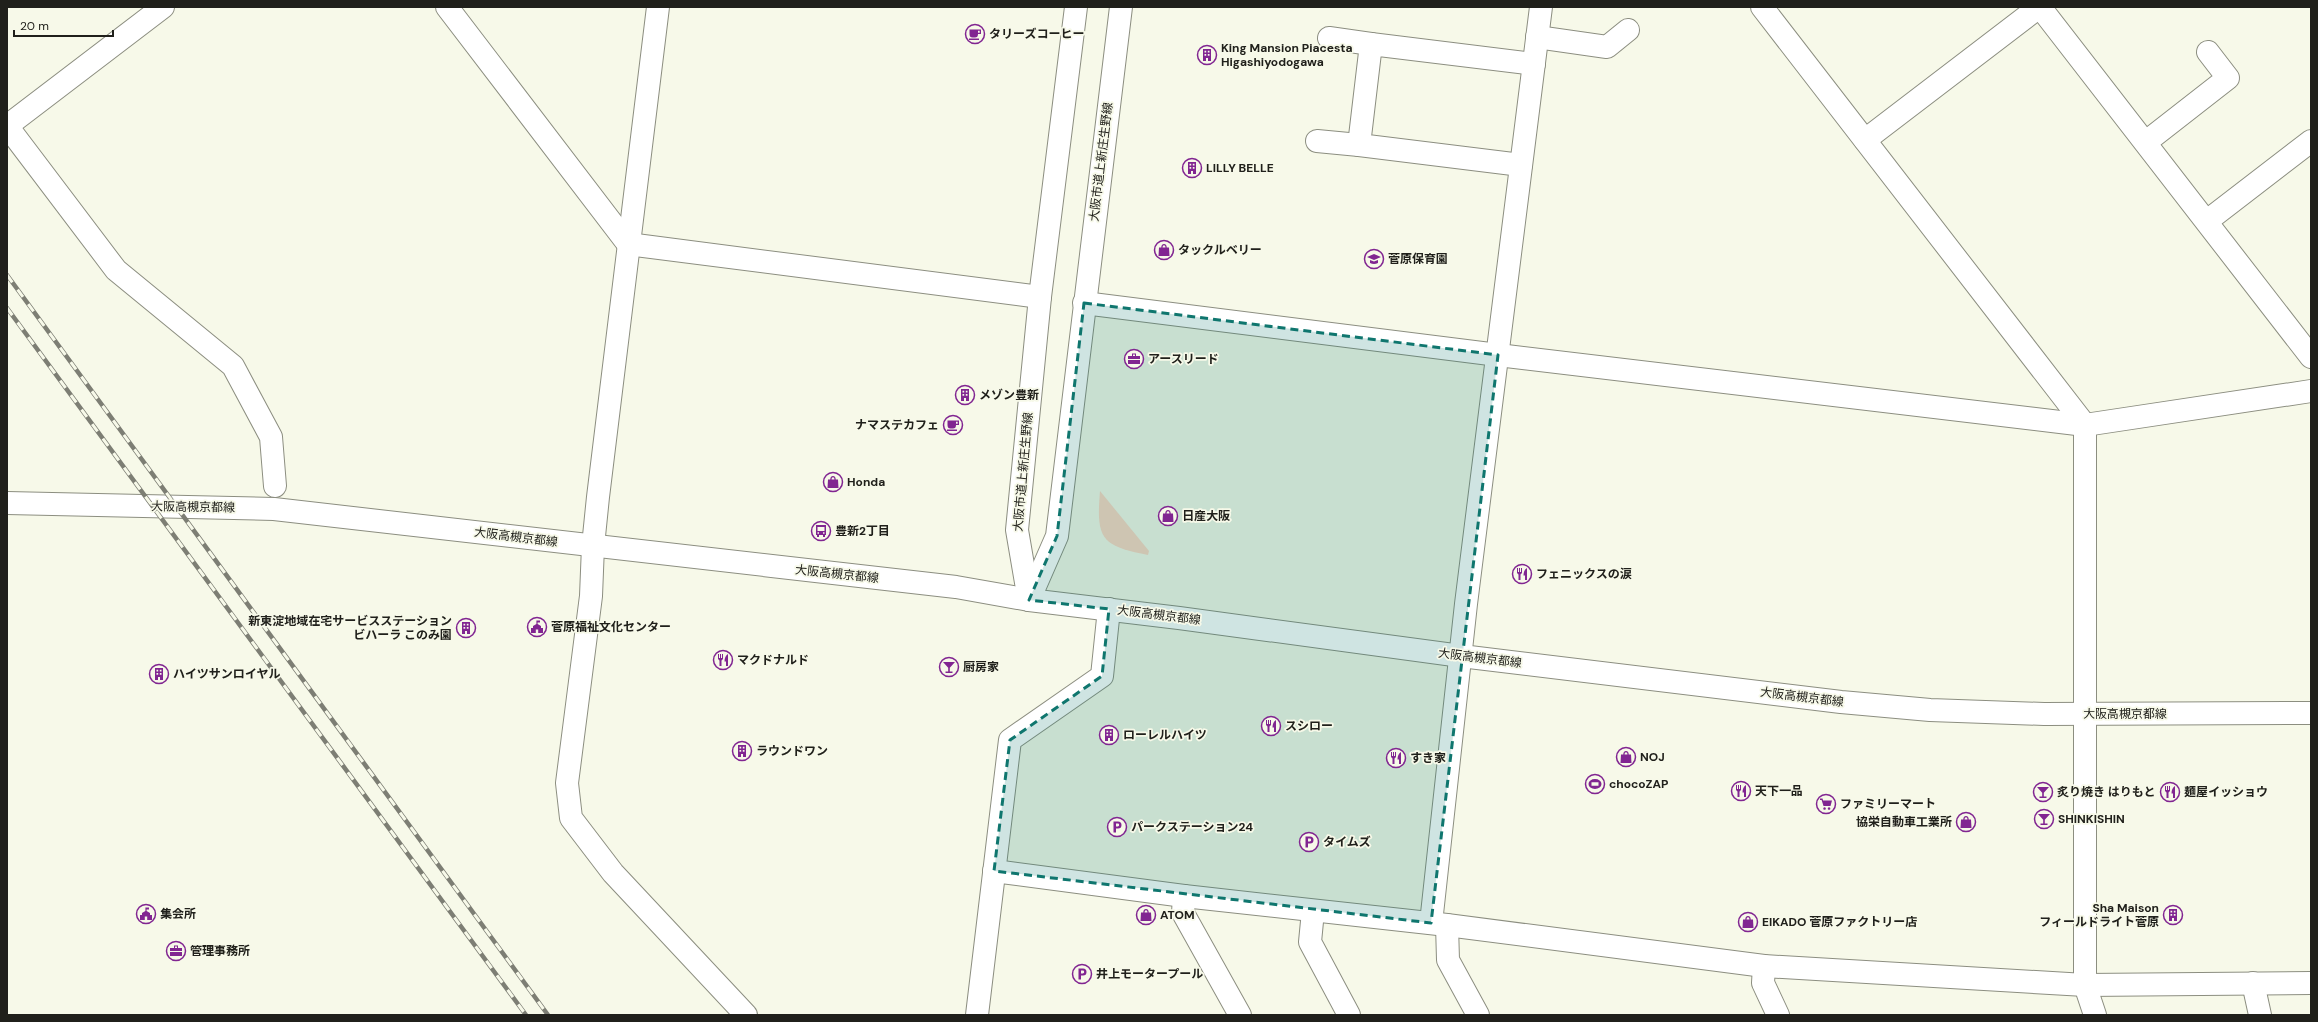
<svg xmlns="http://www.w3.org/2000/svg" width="2318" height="1022" viewBox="0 0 2318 1022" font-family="'DM Sans','Noto Sans JP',sans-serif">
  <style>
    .green { fill: #fed9c4 }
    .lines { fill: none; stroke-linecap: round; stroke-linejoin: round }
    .minor-casing { stroke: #8c8e80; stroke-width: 24 }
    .major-casing { stroke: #8c8e80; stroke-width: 24 }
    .minor { stroke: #fff; stroke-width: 22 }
    .major { stroke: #fff; stroke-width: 22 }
    .rail-casing { stroke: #7d7e74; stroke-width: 4.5 }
    .rail { stroke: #f7f9e9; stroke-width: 3; stroke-dasharray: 9; stroke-linecap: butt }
    .marked { fill: #0f766e; fill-opacity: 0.2; stroke: #0f766e; stroke-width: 3; stroke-dasharray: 8 5; stroke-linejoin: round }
    .labels { text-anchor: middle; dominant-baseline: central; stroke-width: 3.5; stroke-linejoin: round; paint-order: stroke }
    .poi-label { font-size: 12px; font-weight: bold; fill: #20201b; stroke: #f7f9e9; text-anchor: start }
    .street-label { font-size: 12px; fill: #20201b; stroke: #f7f9e9 }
  </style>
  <rect width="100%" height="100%" fill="#f7f9e9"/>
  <!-- green -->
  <path class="green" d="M1100,491L1149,551L1148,555C1101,546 1096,539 1100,491Z"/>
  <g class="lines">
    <defs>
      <g id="minor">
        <polyline points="447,7 628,244 1040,297"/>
        <polyline points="658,7 598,497 593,546 591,596 567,783 571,818 613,873 746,1015"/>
        <polyline points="1762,7 2085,425 2085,985 2095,1015"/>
        <polyline points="2040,7 2311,357"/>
        <polyline points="1537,37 1607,47 1628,30"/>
        <polyline points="1329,38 1371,44"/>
        <polyline points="7,126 116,270 233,366 271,437 275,486"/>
        <polyline points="7,126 163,7"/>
        <polyline points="1865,140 2039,7"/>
        <polyline points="1317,141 1359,145"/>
        <polyline points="2146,142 2228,78 2208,52"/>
        <polyline points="1521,165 1359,145 1371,44 1534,64"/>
        <polyline points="2207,221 2311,141"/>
        <polyline points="1084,303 1498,355 2085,425 2311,391"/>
        <polyline points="994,871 1184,896 1447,925 1764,966 2085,985 2311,983"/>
        <polyline points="1184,896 1183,913 1240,1015"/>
        <polyline points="1313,911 1310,942 1349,1015"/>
        <polyline points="1431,923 1466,604 1541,7"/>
        <polyline points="1447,925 1448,960 1478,1015"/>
        <polyline points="1764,966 1763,983 1778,1015"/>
        <polyline points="2253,983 2260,1015"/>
        <polyline points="977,1015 1010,740 1102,676 1109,609"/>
      </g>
      <g id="major">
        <polyline points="7,503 274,509 956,587 1029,600 1179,618 1461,656 1841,702 1930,710 2044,714 2311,713"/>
        <polyline points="1029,600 1057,536 1121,7"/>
        <polyline points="1029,600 1017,530 1040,297 1076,7"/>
      </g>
    </defs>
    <!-- minor casing -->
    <use href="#minor" class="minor-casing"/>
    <!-- major casing -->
    <use href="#major" class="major-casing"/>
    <!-- minor -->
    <use href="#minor" class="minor"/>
    <!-- major -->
    <use href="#major" class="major"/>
    <defs>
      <g id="rail">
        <polyline points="7,275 548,1015"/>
        <polyline points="7,308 526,1015"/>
      </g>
    </defs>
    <!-- rail casing -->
    <use href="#rail" class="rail-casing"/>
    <!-- rail -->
    <use href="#rail" class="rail"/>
  </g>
  <!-- marked area -->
  <path class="marked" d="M1084,303L1498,355L1431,923L994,871L1010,740L1102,676L1109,609L1029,600L1057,536Z"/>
  <!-- icons -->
  <defs>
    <symbol id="cafe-ring" viewBox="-11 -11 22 22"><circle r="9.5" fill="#f7f9e9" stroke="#812591" stroke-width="1.5"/><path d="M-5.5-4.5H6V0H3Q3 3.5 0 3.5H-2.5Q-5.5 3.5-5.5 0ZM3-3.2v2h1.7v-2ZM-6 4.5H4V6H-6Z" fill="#812591"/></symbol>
    <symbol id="building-ring" viewBox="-11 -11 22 22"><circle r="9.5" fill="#f7f9e9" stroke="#812591" stroke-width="1.5"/><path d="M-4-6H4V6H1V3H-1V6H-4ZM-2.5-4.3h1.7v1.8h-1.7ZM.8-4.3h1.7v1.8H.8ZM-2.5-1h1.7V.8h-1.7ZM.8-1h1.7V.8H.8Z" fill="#812591"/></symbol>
    <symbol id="shop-ring" viewBox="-11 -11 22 22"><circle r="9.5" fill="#f7f9e9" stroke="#812591" stroke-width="1.5"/><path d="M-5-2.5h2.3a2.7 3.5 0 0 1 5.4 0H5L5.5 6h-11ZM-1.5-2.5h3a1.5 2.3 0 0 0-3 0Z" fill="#812591"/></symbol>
    <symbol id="school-ring" viewBox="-11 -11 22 22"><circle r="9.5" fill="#f7f9e9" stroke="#812591" stroke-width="1.5"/><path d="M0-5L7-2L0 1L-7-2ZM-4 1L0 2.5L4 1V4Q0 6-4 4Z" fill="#812591"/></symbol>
    <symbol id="office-ring" viewBox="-11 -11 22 22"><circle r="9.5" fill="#f7f9e9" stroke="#812591" stroke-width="1.5"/><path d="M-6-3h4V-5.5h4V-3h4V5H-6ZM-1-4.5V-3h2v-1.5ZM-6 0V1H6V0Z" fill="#812591"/></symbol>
    <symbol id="bus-ring" viewBox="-11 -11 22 22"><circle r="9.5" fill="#f7f9e9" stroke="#812591" stroke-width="1.5"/><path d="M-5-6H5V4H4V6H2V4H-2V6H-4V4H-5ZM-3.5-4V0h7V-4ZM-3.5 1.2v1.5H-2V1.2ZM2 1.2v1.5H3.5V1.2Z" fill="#812591"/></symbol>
    <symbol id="restaurant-ring" viewBox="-11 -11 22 22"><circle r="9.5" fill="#f7f9e9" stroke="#812591" stroke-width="1.5"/><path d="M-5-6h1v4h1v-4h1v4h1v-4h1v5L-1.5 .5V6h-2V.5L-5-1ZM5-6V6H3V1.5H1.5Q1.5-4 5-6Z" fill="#812591"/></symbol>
    <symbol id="civic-ring" viewBox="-11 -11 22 22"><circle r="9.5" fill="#f7f9e9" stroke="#812591" stroke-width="1.5"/><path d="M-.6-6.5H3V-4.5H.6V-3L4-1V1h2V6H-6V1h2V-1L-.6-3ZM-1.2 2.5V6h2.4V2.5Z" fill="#812591"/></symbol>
    <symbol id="bar-ring" viewBox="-11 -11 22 22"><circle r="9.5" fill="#f7f9e9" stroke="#812591" stroke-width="1.5"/><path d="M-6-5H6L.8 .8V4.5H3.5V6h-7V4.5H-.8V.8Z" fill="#812591"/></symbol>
    <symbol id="stadium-ring" viewBox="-11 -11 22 22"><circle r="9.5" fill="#f7f9e9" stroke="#812591" stroke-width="1.5"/><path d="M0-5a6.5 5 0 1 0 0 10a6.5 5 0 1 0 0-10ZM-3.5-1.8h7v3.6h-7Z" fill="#812591"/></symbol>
    <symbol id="supermarket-ring" viewBox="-11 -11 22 22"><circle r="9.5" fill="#f7f9e9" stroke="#812591" stroke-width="1.5"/><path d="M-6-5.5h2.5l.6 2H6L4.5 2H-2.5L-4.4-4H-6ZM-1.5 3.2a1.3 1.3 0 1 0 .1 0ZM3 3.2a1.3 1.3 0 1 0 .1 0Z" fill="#812591"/></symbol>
    <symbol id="parking-ring" viewBox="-11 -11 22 22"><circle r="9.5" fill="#f7f9e9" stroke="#812591" stroke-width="1.5"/><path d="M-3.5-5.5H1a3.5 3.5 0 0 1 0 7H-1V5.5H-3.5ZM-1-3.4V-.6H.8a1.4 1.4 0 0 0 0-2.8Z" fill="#812591"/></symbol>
  </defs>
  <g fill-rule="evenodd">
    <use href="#cafe-ring" x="964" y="23" width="22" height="22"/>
    <use href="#building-ring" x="1196" y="44" width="22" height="22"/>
    <use href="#building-ring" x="1181" y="157" width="22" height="22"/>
    <use href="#shop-ring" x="1153" y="239" width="22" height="22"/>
    <use href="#school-ring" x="1363" y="248" width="22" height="22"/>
    <use href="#office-ring" x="1123" y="348" width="22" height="22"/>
    <use href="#building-ring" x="954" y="384" width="22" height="22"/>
    <use href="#cafe-ring" x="942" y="414" width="22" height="22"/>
    <use href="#shop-ring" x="822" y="471" width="22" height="22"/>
    <use href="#shop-ring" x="1157" y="505" width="22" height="22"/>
    <use href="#bus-ring" x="810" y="520" width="22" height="22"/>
    <use href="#restaurant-ring" x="1511" y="563" width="22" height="22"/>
    <use href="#civic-ring" x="526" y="616" width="22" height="22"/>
    <use href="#building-ring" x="455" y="617" width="22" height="22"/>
    <use href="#restaurant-ring" x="712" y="649" width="22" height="22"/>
    <use href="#bar-ring" x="938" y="656" width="22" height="22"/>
    <use href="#building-ring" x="148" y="663" width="22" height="22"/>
    <use href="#restaurant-ring" x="1260" y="715" width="22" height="22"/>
    <use href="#building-ring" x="1098" y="724" width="22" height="22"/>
    <use href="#building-ring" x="731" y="740" width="22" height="22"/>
    <use href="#shop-ring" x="1615" y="746" width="22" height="22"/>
    <use href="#restaurant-ring" x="1385" y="747" width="22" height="22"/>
    <use href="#stadium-ring" x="1584" y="773" width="22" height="22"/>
    <use href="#restaurant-ring" x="1730" y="780" width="22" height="22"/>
    <use href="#bar-ring" x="2032" y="781" width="22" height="22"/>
    <use href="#restaurant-ring" x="2159" y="781" width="22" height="22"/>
    <use href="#supermarket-ring" x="1815" y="793" width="22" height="22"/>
    <use href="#bar-ring" x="2033" y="808" width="22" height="22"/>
    <use href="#shop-ring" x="1955" y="811" width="22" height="22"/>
    <use href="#parking-ring" x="1106" y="816" width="22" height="22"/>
    <use href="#parking-ring" x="1298" y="831" width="22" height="22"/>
    <use href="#civic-ring" x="135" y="903" width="22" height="22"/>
    <use href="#shop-ring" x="1135" y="904" width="22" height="22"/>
    <use href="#building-ring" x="2162" y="904" width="22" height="22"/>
    <use href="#shop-ring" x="1737" y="911" width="22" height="22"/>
    <use href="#office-ring" x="165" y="940" width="22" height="22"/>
    <use href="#parking-ring" x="1071" y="963" width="22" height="22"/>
  </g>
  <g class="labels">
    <!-- poi labels -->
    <g class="poi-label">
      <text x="989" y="34">タリーズコーヒー</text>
      <text x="1221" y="48">King Mansion Piacesta<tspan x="1221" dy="14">Higashiyodogawa</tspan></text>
      <text x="1206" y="168">LILLY BELLE</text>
      <text x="1178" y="250">タックルベリー</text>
      <text x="1388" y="259">菅原保育園</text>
      <text x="1148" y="359">アースリード</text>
      <text x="979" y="395">メゾン豊新</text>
      <text x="939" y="425" text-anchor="end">ナマステカフェ</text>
      <text x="847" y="482">Honda</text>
      <text x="1182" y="516">日産大阪</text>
      <text x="835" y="531">豊新2丁目</text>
      <text x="1536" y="574">フェニックスの涙</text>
      <text x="452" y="621" text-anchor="end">新東淀地域在宅サービスステーション<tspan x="452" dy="14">ビハーラ このみ園</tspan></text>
      <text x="551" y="627">菅原福祉文化センター</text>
      <text x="737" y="660">マクドナルド</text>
      <text x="963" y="667">厨房家</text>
      <text x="173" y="674">ハイツサンロイヤル</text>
      <text x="1285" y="726">スシロー</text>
      <text x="1123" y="735">ローレルハイツ</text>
      <text x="756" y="751">ラウンドワン</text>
      <text x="1640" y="757">NOJ</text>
      <text x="1410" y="758">すき家</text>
      <text x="1609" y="784">chocoZAP</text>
      <text x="1755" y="791">天下一品</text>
      <text x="2057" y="792">炙り焼き はりもと</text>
      <text x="2184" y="792">麺屋イッショウ</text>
      <text x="1840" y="804">ファミリーマート</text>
      <text x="2058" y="819">SHINKISHIN</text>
      <text x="1952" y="822" text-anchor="end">協栄自動車工業所</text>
      <text x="1131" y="827">パークステーション24</text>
      <text x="1323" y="842">タイムズ</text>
      <text x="2159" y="908" text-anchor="end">Sha Maison<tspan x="2159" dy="14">フィールドライト菅原</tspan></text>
      <text x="160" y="914">集会所</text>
      <text x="1160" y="915">ATOM</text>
      <text x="1762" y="922">EIKADO 菅原ファクトリー店</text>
      <text x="190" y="951">管理事務所</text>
      <text x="1096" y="974">井上モータープール</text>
    </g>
    <!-- street labels -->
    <g class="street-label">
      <text transform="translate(1101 162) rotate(-83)">大阪市道上新庄生野線</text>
      <text transform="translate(1023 472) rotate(-85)">大阪市道上新庄生野線</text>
      <text transform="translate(193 507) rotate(1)">大阪高槻京都線</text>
      <text transform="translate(516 537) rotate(7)">大阪高槻京都線</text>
      <text transform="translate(837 574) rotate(6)">大阪高槻京都線</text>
      <text transform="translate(1159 615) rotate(7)">大阪高槻京都線</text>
      <text transform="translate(1480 658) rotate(7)">大阪高槻京都線</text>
      <text transform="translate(1802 697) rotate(7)">大阪高槻京都線</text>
      <text x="2125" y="714">大阪高槻京都線</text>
    </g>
  </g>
  <!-- border -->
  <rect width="2318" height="1022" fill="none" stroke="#20201b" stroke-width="16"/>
  <!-- scale -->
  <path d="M14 30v6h99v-6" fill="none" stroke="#20201b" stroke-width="2"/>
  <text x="20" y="30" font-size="12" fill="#20201b" stroke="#f7f9e9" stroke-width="3" paint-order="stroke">20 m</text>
</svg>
